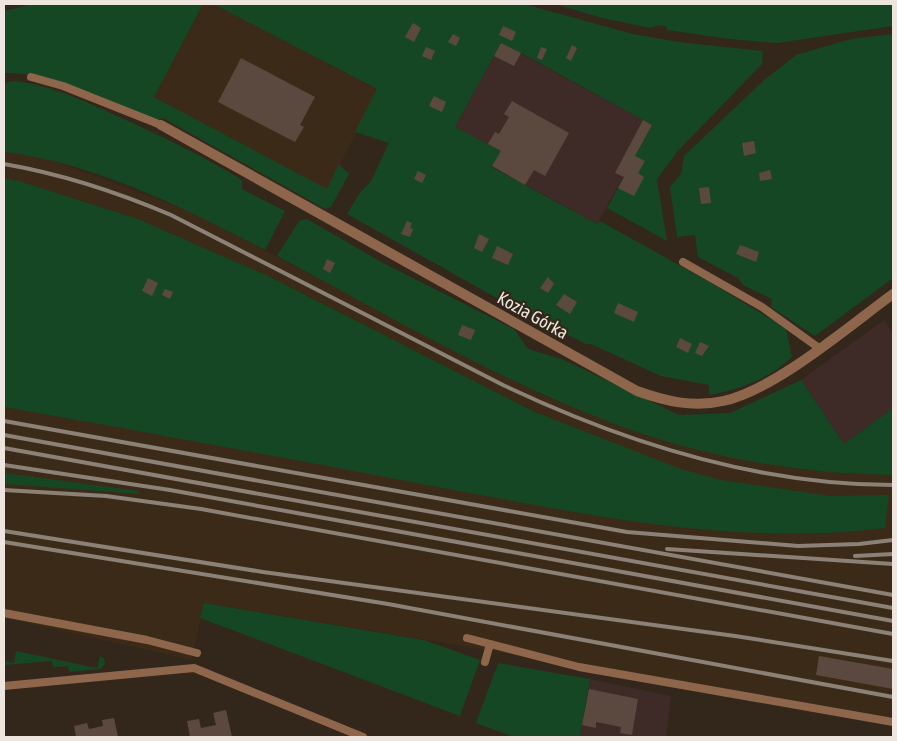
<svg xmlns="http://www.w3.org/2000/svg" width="897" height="741" viewBox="0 0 897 741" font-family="'Asap Condensed',sans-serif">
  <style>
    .built { fill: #3c2a19 }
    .industrial { fill: #3e2b27 }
    .green { fill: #164724 }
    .building { fill: #5b4940 }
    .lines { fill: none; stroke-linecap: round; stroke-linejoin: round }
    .service { stroke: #8e664b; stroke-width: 8 }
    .minor { stroke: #8e664b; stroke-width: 10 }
    .rail { stroke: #8b8177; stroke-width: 4 }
    .labels { text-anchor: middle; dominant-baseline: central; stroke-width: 4.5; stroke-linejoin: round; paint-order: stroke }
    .street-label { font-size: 18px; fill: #eee6de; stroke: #33261a }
  </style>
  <rect width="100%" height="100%" fill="#33261a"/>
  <!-- built -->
  <g class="built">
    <polygon points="203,4 213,4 378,90 327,190 154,97"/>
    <polygon points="4,152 40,156 192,212 506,377 548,397 624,427 714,453 791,468 859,474 893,475 893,717 204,603 192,660 4,618 4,407 158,434 617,444 535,412 268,276 138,219 19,181 4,178"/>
  </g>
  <!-- industrial -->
  <g class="industrial">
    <polygon points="501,43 652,125 597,224 492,166 500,151 455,127"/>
    <polygon points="884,320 893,334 893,408 844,444 801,380"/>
    <polygon points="590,679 671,696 666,737 580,737"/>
  </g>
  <!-- green -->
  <g class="green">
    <path d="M32,4H203L154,97L327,189L339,164L349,174L331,207L325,209L163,118L156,121C107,100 58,73 4,73V11Z"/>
    <path d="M213,4H524L633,34L679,42L763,51L762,64L677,152L657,179L667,241L607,208L652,125L521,53L501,43L455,127L501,151L492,167L597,224L600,221L713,284L779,324L786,329L792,357C768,379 741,389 709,395V385L661,376L591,344H586L518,310L347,214L359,194L371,181L389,143L355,132L377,89Z"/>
    <polygon points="555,4 893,4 893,26 777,43 729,39 667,30 666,26 658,25 651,28 602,18"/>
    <polygon points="893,34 893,278 815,336 771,307 772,299 743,285 738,278 698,257 695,235 677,237 670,187 681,174 684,156 763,81 796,55 851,39"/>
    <path d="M14,81C53,85 91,104 126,120C165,138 205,157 242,180V189L285,211L265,250C186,209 93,162 4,152V83Z"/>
    <path d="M4,178L19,181L138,219L268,276L535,412L681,469L721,480L830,496L889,495L885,528C730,547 578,513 427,485C286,458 145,432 4,407Z"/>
    <path d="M307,219L383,263L514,329L528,349L564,360L679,415L730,413L801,380L844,444L893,408V475C802,474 708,458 623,427C502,383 390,316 277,256L299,221Z"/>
    <polygon points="4,473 139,491 139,494 4,484"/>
    <polygon points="204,603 424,640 480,660 460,716 200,618"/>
    <polygon points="16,651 97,668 100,656 104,658 105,664 101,669 69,672 68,666 53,667 52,661 4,665 4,661 14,663"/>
    <polygon points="498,663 590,679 580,737 514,737 476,723"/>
  </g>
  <!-- building -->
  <g class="building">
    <polygon points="413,23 421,28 414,42 405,37"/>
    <polygon points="503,26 516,32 512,41 499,35"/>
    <polygon points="453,34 460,38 456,46 448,42"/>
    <polygon points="501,43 521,53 514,66 494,56"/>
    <polygon points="572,45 577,48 571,61 566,58"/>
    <polygon points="426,47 435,51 431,60 422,56"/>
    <polygon points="541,47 547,49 542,60 537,58"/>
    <polygon points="241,58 315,97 300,125 304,127 295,142 218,102"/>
    <polygon points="434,96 446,102 442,112 429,106"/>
    <polygon points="512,101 569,133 545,176 534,170 525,185 492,166 501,151 488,144 495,132 499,134 509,117 504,114"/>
    <polygon points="643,120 652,125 635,156 645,161 638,173 644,177 634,196 618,188 624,177 615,173"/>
    <polygon points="754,141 756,153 744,156 742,143"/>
    <polygon points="770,170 772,179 760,181 759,173"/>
    <polygon points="418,171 426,175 422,183 414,179"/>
    <polygon points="709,187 711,203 701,204 699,188"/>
    <polygon points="407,221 412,223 410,228 413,229 410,237 401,234"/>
    <polygon points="479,234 489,239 482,252 474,248"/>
    <polygon points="740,245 759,252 756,262 736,254"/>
    <polygon points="497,246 513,254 508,265 492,258"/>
    <polygon points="327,259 335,263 330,273 323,269"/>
    <polygon points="548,277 554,284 548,293 540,288"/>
    <polygon points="148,278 158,283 152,296 142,291"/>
    <polygon points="165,289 173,292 170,299 162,295"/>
    <polygon points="564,294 577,302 570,314 556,305"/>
    <polygon points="618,303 638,312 634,322 614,313"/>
    <polygon points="462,325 475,330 471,340 458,335"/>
    <polygon points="680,338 692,344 688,353 676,347"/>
    <polygon points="700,342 709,346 702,356 695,353"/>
    <polygon points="819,656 893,669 893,689 816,675"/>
    <polygon points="589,689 638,699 632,735 620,733 621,727 596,722 596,728 582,725"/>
    <polygon points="226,710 232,737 190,737 187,721 199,719 201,728 216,725 213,713"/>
    <polygon points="114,718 118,737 76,737 74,726 87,723 89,729 103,726 102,720"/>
  </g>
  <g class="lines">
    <!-- service -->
    <g class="service">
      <polyline points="31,77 63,86 161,125"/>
      <polyline points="683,262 762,307 819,348"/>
      <polyline points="4,613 147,640 197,653"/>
      <polyline points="467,638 579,667 893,722"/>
      <polyline points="485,662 490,644"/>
      <polyline points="4,686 194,668 363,737"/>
    </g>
    <!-- minor -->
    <path class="minor" d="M161,125L637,391C665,401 693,408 723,401C775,390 849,326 893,294"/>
    <!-- rail -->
    <g class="rail">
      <path d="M4,164C62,174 117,192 171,215L503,385C625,443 757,485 893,485"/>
      <polyline points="4,421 627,532 798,546 859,544 893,540"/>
      <polyline points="4,435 893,595"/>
      <polyline points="4,448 893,608"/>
      <polyline points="4,465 170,490 893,621"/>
      <polyline points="4,490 106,496 201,509 893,634"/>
      <polyline points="4,531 263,572 735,636 893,661"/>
      <polyline points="4,542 388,604 893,697"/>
      <polyline points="667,549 893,564"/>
      <polyline points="855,556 893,554"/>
    </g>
  </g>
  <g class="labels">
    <!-- street labels -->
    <g class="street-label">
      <text transform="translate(533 315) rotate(29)">Kozia Górka</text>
    </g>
  </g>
  <!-- border -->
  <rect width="897" height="741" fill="none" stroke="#eee6de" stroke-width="10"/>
</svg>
